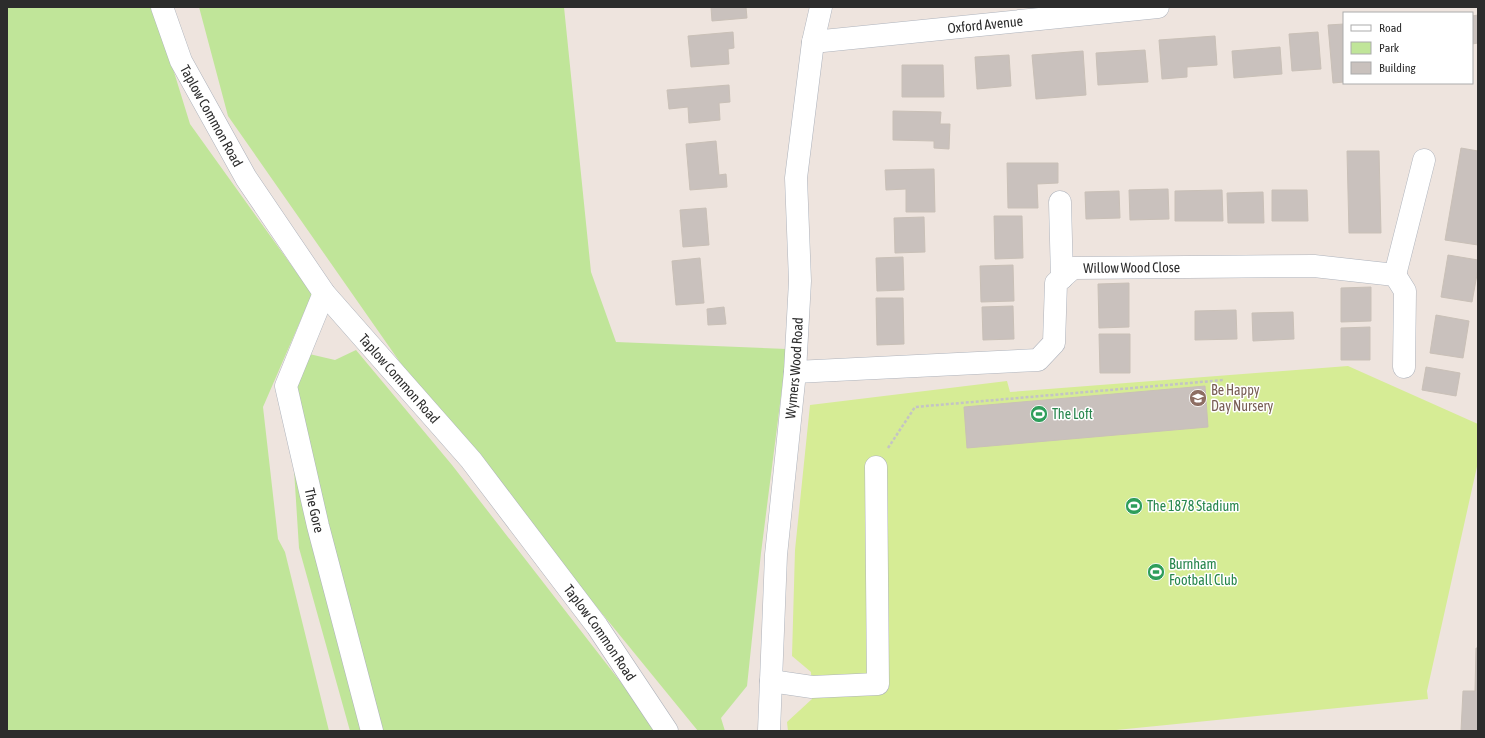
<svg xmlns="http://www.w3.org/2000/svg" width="1485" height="738" viewBox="0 0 1485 738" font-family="'Asap Condensed',sans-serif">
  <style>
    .green { fill: #c0e599 }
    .pitch { fill: #d6ec95 }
    .building { fill: #c9c1bd; stroke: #c9c0b7 }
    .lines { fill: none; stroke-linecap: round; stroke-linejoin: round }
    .minor-casing { stroke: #aeb3bc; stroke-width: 23 }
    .path { stroke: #c4c4c4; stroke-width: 2.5; stroke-dasharray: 3 2; stroke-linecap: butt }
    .minor { stroke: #fff; stroke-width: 22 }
    .labels { text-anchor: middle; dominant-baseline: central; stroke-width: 3; stroke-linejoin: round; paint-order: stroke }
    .street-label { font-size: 14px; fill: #2c2c2c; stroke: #fff }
    .education-label { font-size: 14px; fill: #785e54; stroke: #fff; text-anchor: start }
    .leisure-label { font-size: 14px; fill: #27864d; stroke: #fff; text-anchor: start }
  </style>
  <rect width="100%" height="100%" fill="#eee4de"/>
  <!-- green -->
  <g class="green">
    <polygon points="7,7 154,7 190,124 312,294 263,407 278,539 285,552 329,731 7,731"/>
    <polygon points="199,7 564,7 591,272 616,342 787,349 761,553 747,686 721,718 725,731 698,731 418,388 228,116"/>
    <polygon points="356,350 452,465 633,698 655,731 350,731 299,548 289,391 305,353 335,360"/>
  </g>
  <!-- pitch -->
  <polygon class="pitch" points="1348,366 1478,424 1478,462 1427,691 1428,699 1106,731 788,731 787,722 812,699 811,672 792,656 795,550 810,405 1007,381 1010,392"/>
  <!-- building -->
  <g class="building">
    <polygon points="711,7 746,7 747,18 712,21"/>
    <polygon points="1478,15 1478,43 1472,44 1472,16"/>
    <polygon points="1344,24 1344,82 1333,83 1328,25"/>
    <polygon points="733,32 734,48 728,49 729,64 691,67 688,36"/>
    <polygon points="1318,32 1321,69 1292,71 1289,34"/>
    <polygon points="1215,36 1217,65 1187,67 1187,77 1162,79 1159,40"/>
    <polygon points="1280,47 1282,74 1234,78 1232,51"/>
    <polygon points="1145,50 1148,82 1098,85 1096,53"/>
    <polygon points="1083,51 1086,95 1036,99 1032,55"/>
    <polygon points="1009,55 1011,86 977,89 975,57"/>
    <polygon points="902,65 943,65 944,97 902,97"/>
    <polygon points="729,85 730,102 719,103 720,120 689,123 688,107 669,109 667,90"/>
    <polygon points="893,111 941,112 940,124 950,124 949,149 934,148 934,141 893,140"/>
    <polygon points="716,141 719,175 726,174 727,187 690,190 686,144"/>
    <polygon points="1461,148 1478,151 1478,245 1445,240"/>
    <polygon points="1347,151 1379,151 1381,233 1349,233"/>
    <polygon points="1007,163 1058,163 1058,183 1037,184 1038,208 1008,208"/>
    <polygon points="934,169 935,212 906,212 906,189 886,190 885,170"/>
    <polygon points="1168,189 1169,219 1130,220 1129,190"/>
    <polygon points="1222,190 1223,221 1175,221 1175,191"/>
    <polygon points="1272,190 1307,190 1308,221 1272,221"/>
    <polygon points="1119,191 1120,218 1086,219 1085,192"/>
    <polygon points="1263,192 1264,223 1228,223 1227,193"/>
    <polygon points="706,208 709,245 683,247 680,210"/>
    <polygon points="994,216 1022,216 1023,258 995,259"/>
    <polygon points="924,217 925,252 895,253 894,218"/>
    <polygon points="1448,255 1478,260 1478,269 1472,302 1441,297"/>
    <polygon points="903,257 904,290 877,291 876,258"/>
    <polygon points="700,258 704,303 676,305 672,261"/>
    <polygon points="1013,265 1014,301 981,302 980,266"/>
    <polygon points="1129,283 1129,327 1099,328 1098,284"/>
    <polygon points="1371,287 1371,321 1341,322 1341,288"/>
    <polygon points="876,298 903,298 904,344 877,345"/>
    <polygon points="1013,306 1014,339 983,340 982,307"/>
    <polygon points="724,307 726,324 708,325 707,309"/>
    <polygon points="1236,310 1237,339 1195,340 1195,311"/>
    <polygon points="1293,312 1294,339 1253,341 1252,313"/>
    <polygon points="1436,315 1469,321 1463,358 1430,353"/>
    <polygon points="1370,327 1370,360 1341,360 1341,328"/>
    <polygon points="1099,334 1130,334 1130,373 1100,373"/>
    <polygon points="1426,367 1460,373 1456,396 1422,390"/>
    <polygon points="1205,386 1208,427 967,448 964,407"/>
    <polygon points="1476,648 1478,648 1478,731 1461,731 1463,691 1475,691"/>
  </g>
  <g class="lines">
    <defs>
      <g id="minor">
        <path id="s1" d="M162,7L181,61L246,178L324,293L471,460L597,626L667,731"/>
        <path id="s2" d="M813,42L1158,7"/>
        <polyline points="1060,202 1062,278"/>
        <polyline points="1395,275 1424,160"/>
        <path id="s3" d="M324,293L286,386L318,526L372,731"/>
        <path id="s4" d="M795,372L1038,360L1054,343L1056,283L1073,268L1314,266L1395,275L1405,291L1404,367"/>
        <polyline points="771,681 812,687 878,684 876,467"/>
        <path id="s5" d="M769,731L776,555L795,372L800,281L796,178L813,42L821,7"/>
      </g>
    </defs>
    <!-- minor casing -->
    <use href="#minor" class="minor-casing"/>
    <!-- path -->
    <polyline class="path" points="888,448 915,407 1224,380"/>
    <!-- minor -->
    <use href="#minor" class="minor"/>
  </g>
  <!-- icons -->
  <defs>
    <symbol id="school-disc" viewBox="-11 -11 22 22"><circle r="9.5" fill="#8d6e63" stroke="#fff"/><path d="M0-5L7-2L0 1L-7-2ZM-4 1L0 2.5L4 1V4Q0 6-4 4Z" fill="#fff"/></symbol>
    <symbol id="stadium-disc" viewBox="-11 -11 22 22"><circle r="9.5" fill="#2e9e5b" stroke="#fff"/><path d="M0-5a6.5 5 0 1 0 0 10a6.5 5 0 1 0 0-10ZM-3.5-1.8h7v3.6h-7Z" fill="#fff"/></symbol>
  </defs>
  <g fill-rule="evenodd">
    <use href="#school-disc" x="1188" y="388" width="20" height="20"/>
    <use href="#stadium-disc" x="1029" y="404" width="20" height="20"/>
    <use href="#stadium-disc" x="1124" y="496" width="20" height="20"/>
    <use href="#stadium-disc" x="1146" y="562" width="20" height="20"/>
  </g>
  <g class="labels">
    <!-- street labels -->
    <g class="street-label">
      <text stroke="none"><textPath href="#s2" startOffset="173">Oxford Avenue</textPath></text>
      <text stroke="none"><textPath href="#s1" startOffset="120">Taplow Common Road</textPath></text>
      <text stroke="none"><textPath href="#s4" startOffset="408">Willow Wood Close</textPath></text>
      <text stroke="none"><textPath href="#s5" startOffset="364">Wymers Wood Road</textPath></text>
      <text stroke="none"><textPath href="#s1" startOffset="444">Taplow Common Road</textPath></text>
      <text stroke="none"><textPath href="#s3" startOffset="228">The Gore</textPath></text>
      <text stroke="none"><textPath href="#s1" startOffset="768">Taplow Common Road</textPath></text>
    </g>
    <!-- education labels -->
    <g class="education-label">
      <text x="1211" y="390">Be Happy<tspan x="1211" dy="16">Day Nursery</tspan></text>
    </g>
    <!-- leisure labels -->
    <g class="leisure-label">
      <text x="1052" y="414">The Loft</text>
      <text x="1147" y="506">The 1878 Stadium</text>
      <text x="1169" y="564">Burnham<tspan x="1169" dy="16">Football Club</tspan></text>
    </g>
  </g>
  <!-- border -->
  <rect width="1485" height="738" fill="none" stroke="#2c2c2c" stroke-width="16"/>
  <!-- legend -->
  <rect x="1343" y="12" width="130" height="72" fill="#ffffff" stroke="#ababab"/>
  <rect x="1351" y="25" width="20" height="6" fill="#ffffff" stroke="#ababab"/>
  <text x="1379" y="32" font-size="12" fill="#2c2c2c">Road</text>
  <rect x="1351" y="42" width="20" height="12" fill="#c0e599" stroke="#ababab"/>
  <text x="1379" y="52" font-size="12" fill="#2c2c2c">Park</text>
  <rect x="1351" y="62" width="20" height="12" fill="#c9c1bd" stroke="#ababab"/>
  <text x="1379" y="72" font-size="12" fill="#2c2c2c">Building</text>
</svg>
